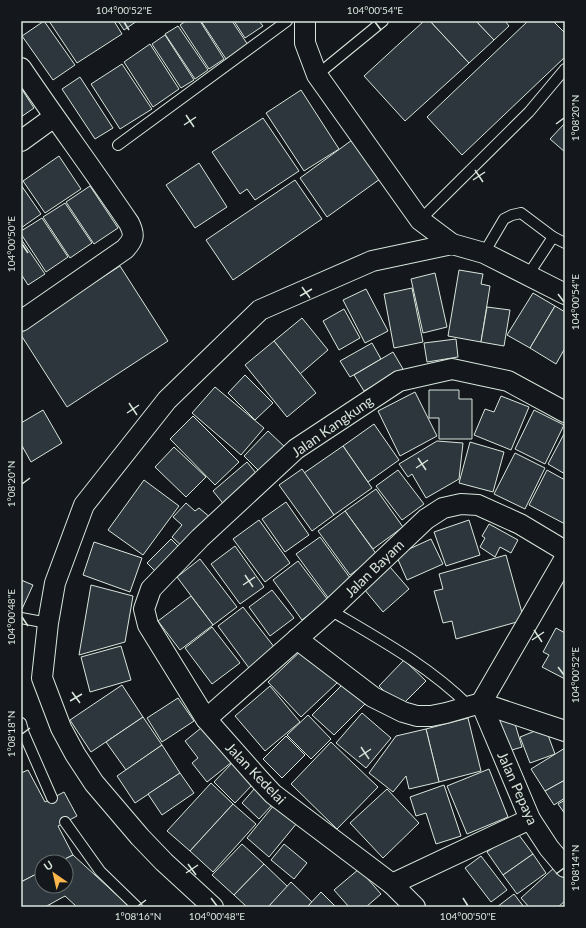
<svg xmlns="http://www.w3.org/2000/svg" width="586" height="928" viewBox="0 0 586 928" font-family="Lato,sans-serif">
  <style>
    .building { fill: #2c363c; stroke: #d8e6dc }
    .lines { fill: none; stroke-linecap: round; stroke-linejoin: round }
    .lane-casing { stroke: #d8e6dc; stroke-width: 12 }
    .street-casing { stroke: #d8e6dc; stroke-width: 22 }
    .lane { stroke: #14181c; stroke-width: 10 }
    .street { stroke: #14181c; stroke-width: 20 }
    .ticks { fill: none; stroke: #d8e6dc; stroke-width: 1.5 }
    .labels { text-anchor: middle; dominant-baseline: central; stroke-width: 3; stroke-linejoin: round; paint-order: stroke }
    .street-label { font-size: 14px; fill: #d8e6dc; stroke: #14181c }
    .neatline { fill: none; stroke: #d8e6dc; stroke-width: 1.5 }
    .ticks-label { font-size: 10px; text-anchor: middle; fill: #d8e6dc }
  </style>
  <rect width="100%" height="100%" fill="#14181c"/>
  <!-- building -->
  <g class="building">
    <polygon points="44,21 75,65 53,80 22,36"/>
    <polygon points="49,21 114,21 122,34 77,63"/>
    <polygon points="118,21 137,21 124,30"/>
    <polygon points="186,21 200,21 224,59 209,69 180,25"/>
    <polygon points="201,21 232,21 248,45 226,59"/>
    <polygon points="234,21 259,21 263,26 245,38"/>
    <polygon points="424,21 430,21 469,63 405,121 364,76"/>
    <polygon points="430,21 476,21 494,40 469,63"/>
    <polygon points="476,21 505,21 509,26 494,40"/>
    <polygon points="528,21 553,21 565,33 565,57 462,155 427,117"/>
    <polygon points="178,26 208,70 195,79 165,34"/>
    <polygon points="165,35 194,80 181,88 152,44"/>
    <polygon points="150,44 179,89 153,107 124,62"/>
    <polygon points="122,64 152,109 120,129 91,84"/>
    <polygon points="80,77 113,128 95,139 62,89"/>
    <polygon points="21,88 34,108 21,117"/>
    <polygon points="301,90 339,149 304,171 266,113"/>
    <polygon points="263,118 299,171 255,200 247,189 240,194 212,152"/>
    <polygon points="565,123 565,152 550,139"/>
    <polygon points="352,140 380,179 327,217 300,178"/>
    <polygon points="59,156 81,189 45,213 23,181"/>
    <polygon points="199,163 227,207 195,228 166,185"/>
    <polygon points="295,180 322,219 233,280 206,240"/>
    <polygon points="21,185 41,214 21,228"/>
    <polygon points="90,186 118,228 94,244 66,202"/>
    <polygon points="65,203 92,243 70,258 43,217"/>
    <polygon points="42,218 68,257 46,272 21,234 21,231"/>
    <polygon points="21,239 45,274 28,285 21,274"/>
    <polygon points="120,266 168,341 67,407 21,335 21,330"/>
    <polygon points="459,270 483,274 481,284 490,286 481,342 448,336"/>
    <polygon points="435,273 447,327 423,333 411,279"/>
    <polygon points="412,288 423,342 394,348 384,294"/>
    <polygon points="366,289 388,331 365,343 343,300"/>
    <polygon points="533,293 555,306 530,348 507,335"/>
    <polygon points="555,306 565,312 565,348 556,364 530,348"/>
    <polygon points="487,307 510,310 504,346 481,342"/>
    <polygon points="344,309 360,338 339,350 323,321"/>
    <polygon points="302,318 328,350 300,374 274,341"/>
    <polygon points="456,339 458,357 427,362 424,343"/>
    <polygon points="274,341 316,393 287,417 245,365"/>
    <polygon points="372,343 381,359 350,377 340,361"/>
    <polygon points="393,352 403,369 364,391 354,375"/>
    <polygon points="245,375 273,403 255,420 228,393"/>
    <polygon points="215,387 264,428 241,455 192,413"/>
    <polygon points="429,390 459,390 459,399 472,399 472,439 439,439 439,418 429,418"/>
    <polygon points="415,392 437,436 400,456 378,411"/>
    <polygon points="501,396 529,407 511,450 474,435 485,409 494,412"/>
    <polygon points="43,410 62,443 31,462 21,444 21,423"/>
    <polygon points="534,410 564,425 545,464 515,449"/>
    <polygon points="193,416 239,462 215,485 170,439"/>
    <polygon points="374,424 399,460 368,482 343,446"/>
    <polygon points="268,431 288,450 263,475 244,456"/>
    <polygon points="565,432 565,474 548,464"/>
    <polygon points="437,441 463,443 459,479 426,498 412,474 408,477 399,464"/>
    <polygon points="470,442 504,452 493,492 459,483"/>
    <polygon points="343,446 372,488 334,515 304,473"/>
    <polygon points="174,447 206,477 186,497 155,467"/>
    <polygon points="515,453 545,468 525,509 494,494"/>
    <polygon points="247,462 260,478 226,507 213,491"/>
    <polygon points="302,469 334,515 312,531 279,485"/>
    <polygon points="398,470 424,504 402,520 376,486"/>
    <polygon points="547,470 565,480 565,524 529,505"/>
    <polygon points="144,480 179,506 143,555 108,530"/>
    <polygon points="376,489 403,527 373,549 345,511"/>
    <polygon points="286,502 309,535 285,552 262,519"/>
    <polygon points="186,503 195,511 199,508 211,518 184,548 172,537 182,525 173,517"/>
    <polygon points="345,511 377,555 350,575 318,531"/>
    <polygon points="259,520 290,563 265,582 233,539"/>
    <polygon points="469,520 480,555 446,566 434,532"/>
    <polygon points="489,524 518,540 511,553 500,547 495,557 480,547 485,538 482,536"/>
    <polygon points="320,537 353,582 329,599 296,554"/>
    <polygon points="171,539 180,548 156,572 147,563"/>
    <polygon points="431,539 443,564 407,580 396,555"/>
    <polygon points="94,542 142,558 130,592 83,575"/>
    <polygon points="235,546 264,587 240,604 211,564"/>
    <polygon points="506,555 524,620 456,639 452,621 443,623 434,591 443,589 439,574"/>
    <polygon points="200,559 237,607 213,625 177,577"/>
    <polygon points="298,561 328,600 302,620 273,580"/>
    <polygon points="390,567 409,589 383,612 364,589"/>
    <polygon points="21,580 33,585 22,609 21,609"/>
    <polygon points="91,585 133,596 125,642 79,655"/>
    <polygon points="272,590 294,618 270,636 249,607"/>
    <polygon points="191,596 213,625 180,650 158,621"/>
    <polygon points="243,607 275,648 249,668 218,626"/>
    <polygon points="212,627 240,663 212,684 185,648"/>
    <polygon points="556,628 565,633 565,679 542,667 549,655 543,652"/>
    <polygon points="121,646 131,680 90,692 81,657"/>
    <polygon points="304,648 337,683 301,717 268,682"/>
    <polygon points="404,660 426,681 400,707 379,686"/>
    <polygon points="345,682 366,703 334,735 312,715"/>
    <polygon points="122,685 143,717 91,752 70,720"/>
    <polygon points="270,686 300,722 265,751 235,716"/>
    <polygon points="178,698 194,721 162,742 147,718"/>
    <polygon points="362,713 391,738 366,768 336,743"/>
    <polygon points="512,714 522,747 505,752 495,720"/>
    <polygon points="308,715 331,739 311,759 287,735"/>
    <polygon points="143,717 162,745 126,770 106,742"/>
    <polygon points="468,718 481,771 439,782 426,729"/>
    <polygon points="545,727 555,754 530,763 520,737"/>
    <polygon points="201,728 214,744 216,742 232,762 207,782 192,763 198,758 185,741"/>
    <polygon points="426,729 439,782 409,789 406,776 393,792 369,773 396,736"/>
    <polygon points="286,736 305,755 282,778 263,759"/>
    <polygon points="331,742 378,787 337,829 291,784"/>
    <polygon points="162,745 180,773 135,803 117,776"/>
    <polygon points="565,748 565,780 545,791 531,769"/>
    <polygon points="232,763 253,784 235,803 214,782"/>
    <polygon points="489,769 508,817 467,834 447,786"/>
    <polygon points="28,770 45,802 64,792 77,816 58,826 73,855 59,862 42,862 42,871 21,882 21,773"/>
    <polygon points="180,773 194,793 162,815 148,794"/>
    <polygon points="565,780 565,798 554,805 545,791"/>
    <polygon points="211,783 233,804 190,851 167,831"/>
    <polygon points="444,785 461,836 436,844 426,813 416,816 410,797"/>
    <polygon points="255,788 273,804 259,819 242,803"/>
    <polygon points="387,789 419,823 383,858 350,823"/>
    <polygon points="565,800 565,814 558,804"/>
    <polygon points="233,804 256,824 213,872 190,851"/>
    <polygon points="274,805 297,823 269,857 247,838"/>
    <polygon points="516,831 533,854 503,875 487,852"/>
    <polygon points="242,844 264,864 234,895 212,875"/>
    <polygon points="284,844 307,863 294,879 271,860"/>
    <polygon points="533,854 546,873 517,894 503,875"/>
    <polygon points="73,855 130,907 77,907 65,896 45,907 21,907 21,882 42,871 42,886 66,886 66,862 59,862"/>
    <polygon points="481,856 507,890 491,902 465,868"/>
    <polygon points="264,864 288,887 268,907 247,907 234,895"/>
    <polygon points="556,866 565,876 565,901 558,907 529,907 521,898"/>
    <polygon points="359,869 381,894 366,907 349,907 334,890"/>
    <polygon points="291,882 312,902 307,907 268,907"/>
    <polygon points="321,892 336,907 307,907"/>
    <polygon points="514,894 524,907 497,907"/>
  </g>
  <g class="lines">
    <defs>
      <g id="lane">
        <polyline points="317,75 383,21"/>
        <polyline points="118,145 287,21"/>
        <polyline points="420,220 529,112 565,69"/>
        <polyline points="484,253 504,219 512,215 521,213 553,237 565,243"/>
        <polyline points="528,275 553,237"/>
        <path d="M330,610C379,639 429,666 469,706"/>
        <polyline points="21,618 48,623"/>
        <polyline points="21,723 24,734 52,798"/>
        <polyline points="65,822 100,871 137,907"/>
      </g>
      <g id="street">
        <polyline points="305,21 305,43 317,75 420,220 452,244"/>
        <path d="M21,68C56,120 94,171 129,223C135,235 134,239 125,249L21,321"/>
        <polyline points="21,141 54,117"/>
        <polyline points="565,558 481,703 530,819 549,848 565,867"/>
        <polyline points="297,639 373,697 403,712 417,716 431,716 446,713 481,703 565,731"/>
        <polyline points="206,719 330,610 426,519 443,508 461,504 478,505 520,524 565,551"/>
        <polyline points="392,884 530,819"/>
        <polyline points="213,907 164,862 140,837 94,783 75,754 61,728 42,678 48,623 55,583 84,505 167,400 260,310 372,261 452,244 484,253 565,294"/>
        <polyline points="415,907 392,884 294,810 273,794 259,779 206,719 148,625 144,609 151,589 200,538 296,449 399,381 452,369 508,381 565,412"/>
      </g>
    </defs>
    <!-- lane casing -->
    <use href="#lane" class="lane-casing"/>
    <!-- street casing -->
    <use href="#street" class="street-casing"/>
    <!-- lane -->
    <use href="#lane" class="lane"/>
    <!-- street -->
    <use href="#street" class="street"/>
  </g>
  <!-- ticks -->
  <path class="ticks" d="M124,22L129,30M375,22L381,30M186,115L194,127M556,124L564,118M184,125L196,117M475,170L483,182M473,180L485,172M22,244L28,253M302,287L310,298M558,294L564,302M300,296L312,289M129,403L137,415M127,413L139,405M418,458L426,470M416,468L428,460M22,484L30,478M245,575L253,587M243,585L255,577M22,617L28,626M534,630L542,642M532,640L544,632M558,667L564,675M72,692L80,703M70,701L82,694M22,734L30,728M361,747L369,759M359,757L371,749M188,864L196,875M186,873L198,865M556,874L564,868M211,898L217,906M463,898L468,906M138,906L146,900"/>
  <g class="labels">
    <!-- street labels -->
    <g class="street-label">
      <text transform="translate(332 426) rotate(-35)">Jalan Kangkung</text>
      <text transform="translate(374 568) rotate(-44)">Jalan Bayam</text>
      <text transform="translate(256 773) rotate(46)">Jalan Kedelai</text>
      <text transform="translate(518 788) rotate(66)">Jalan Pepaya</text>
    </g>
  </g>
  <!-- border -->
  <rect width="586" height="928" fill="none" stroke="#14181c" stroke-width="44"/>
  <!-- north arrow -->
  <g transform="translate(54 874) rotate(326)"><circle r="19" fill="#14181c" stroke="#626a69"/>
  <path d="M0-3L7 15L0 10L-7 15Z" fill="#ffb74d"/>
  <text y="-6" font-size="11" font-weight="bold" text-anchor="middle" fill="#d8e6dc">U</text>
  </g>
  <rect x="22" y="22" width="542" height="884" class="neatline"/>
  <g class="ticks-label">
    <text x="124" y="14">104°00'52"E</text>
    <text x="375" y="14">104°00'54"E</text>
    <text transform="translate(575 118) rotate(-90)" y="4">1°08'20"N</text>
    <text transform="translate(11 244) rotate(-90)" y="4">104°00'50"E</text>
    <text transform="translate(575 302) rotate(-90)" y="4">104°00'54"E</text>
    <text transform="translate(11 484) rotate(-90)" y="4">1°08'20"N</text>
    <text transform="translate(11 617) rotate(-90)" y="4">104°00'48"E</text>
    <text transform="translate(575 675) rotate(-90)" y="4">104°00'52"E</text>
    <text transform="translate(11 734) rotate(-90)" y="4">1°08'18"N</text>
    <text transform="translate(575 868) rotate(-90)" y="4">1°08'14"N</text>
    <text x="138" y="920">1°08'16"N</text>
    <text x="217" y="920">104°00'48"E</text>
    <text x="468" y="920">104°00'50"E</text>
  </g>
</svg>
